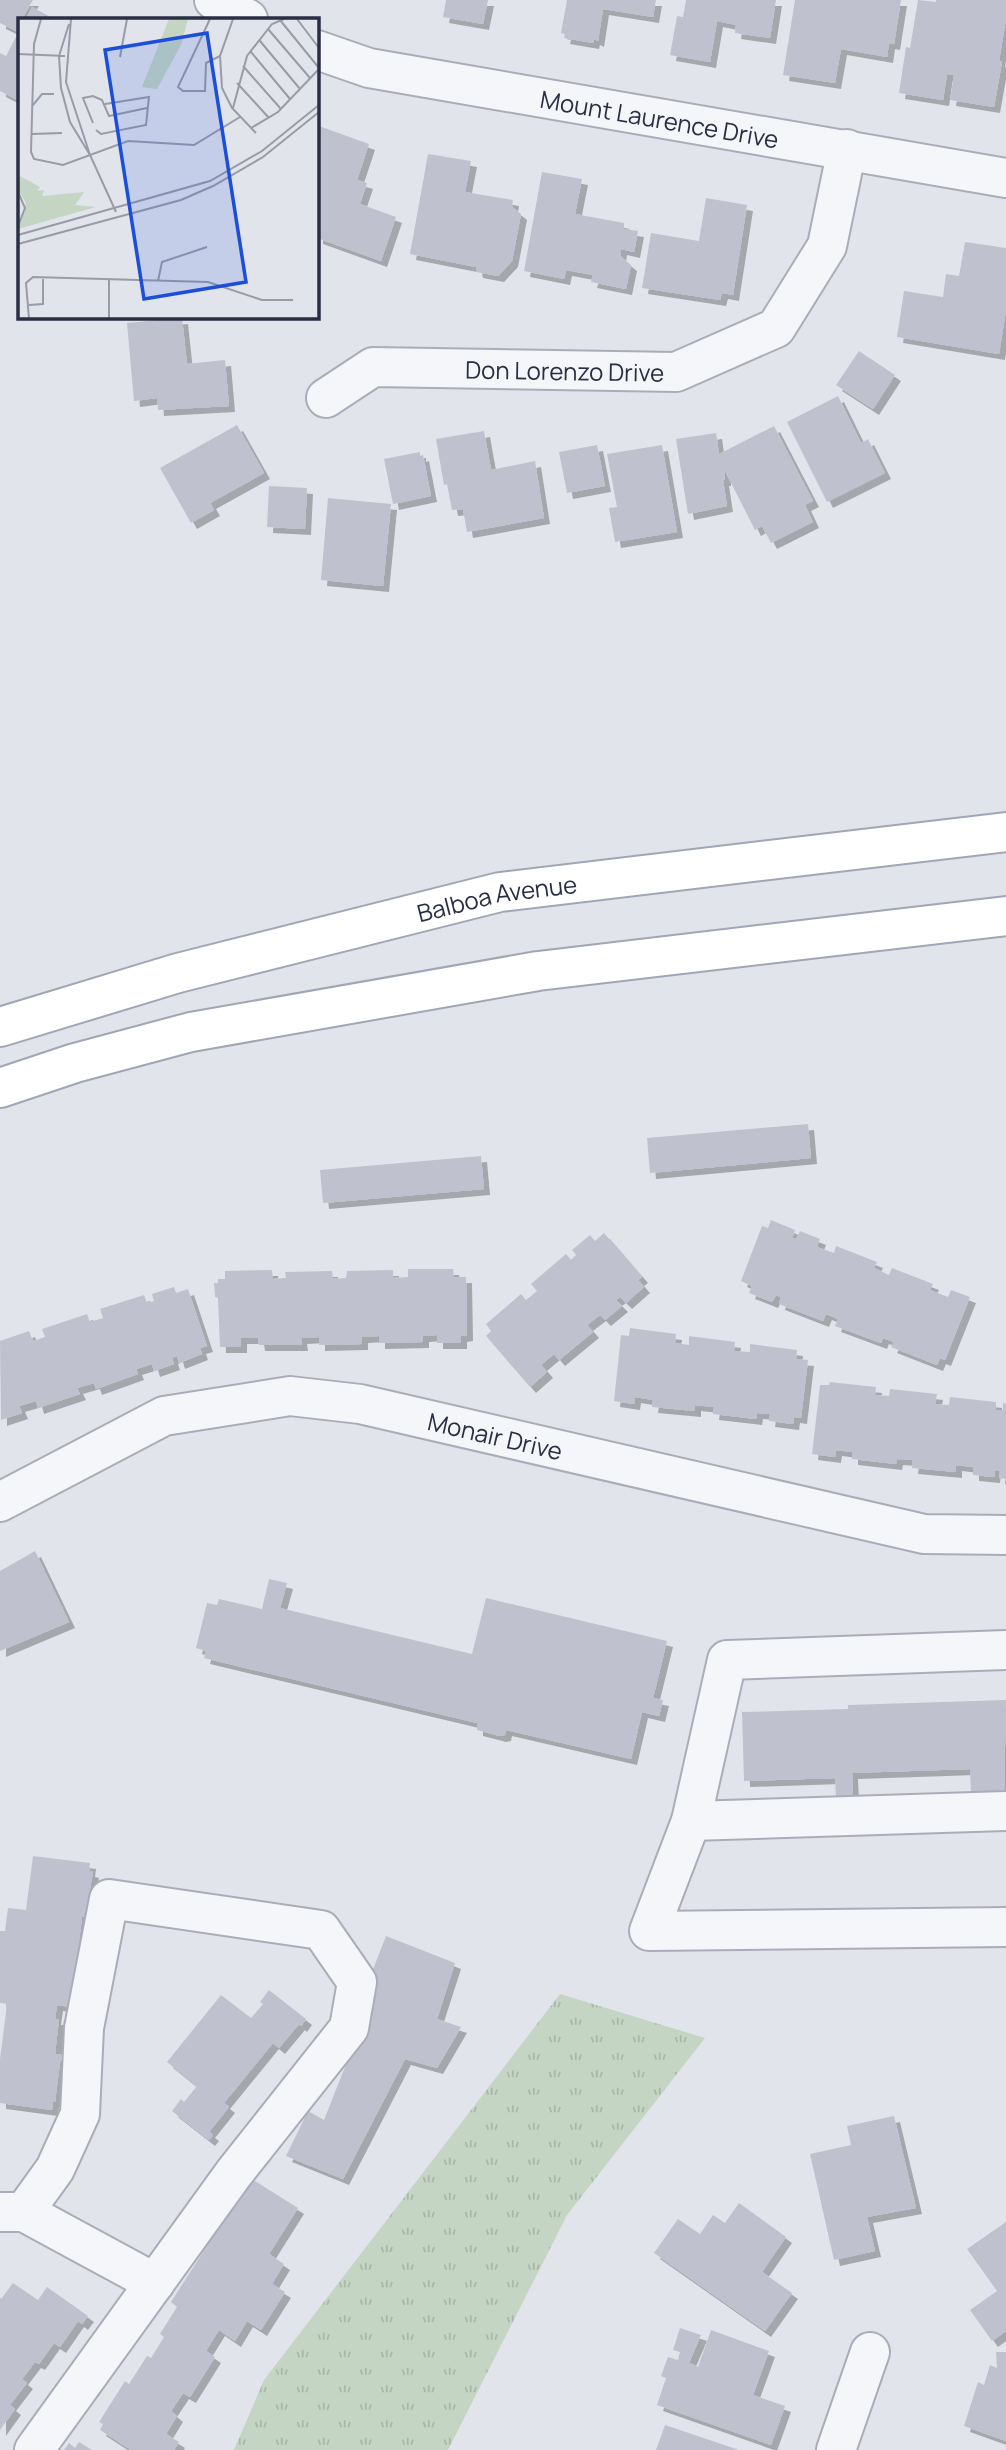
<svg xmlns="http://www.w3.org/2000/svg" width="1006" height="2450" viewBox="0 0 1006 2450" font-family="Manrope,sans-serif">
  <style>
    .grass { fill: url(#grass-tufts) }
    .building { fill: #bfc2ce; filter: url(#shadow) }
    .lines { fill: none; stroke-linecap: round; stroke-linejoin: round }
    .minor-casing { stroke: #aaadb9; stroke-width: 42 }
    .major-casing { stroke: #a0a6b7; stroke-width: 42 }
    .minor { stroke: #f5f6f9; stroke-width: 38 }
    .major { stroke: #fff; stroke-width: 38 }
    .labels { text-anchor: middle; dominant-baseline: central; stroke-width: 7; stroke-linejoin: round; paint-order: stroke }
    .street-label { font-size: 24px; fill: #292e44; stroke: #f2f3f8 }
    .inset-road { fill: none; stroke: #989ba8; stroke-width: 2 }
    .view { fill: #1d4ed8; fill-opacity: 0.15; stroke: #1d4ed8; stroke-width: 3.5 }
    .inset-edge { fill: none; stroke: #292e44; stroke-width: 3.5 }
  </style>
  <defs>
    <pattern id="grass-tufts" width="24" height="20" patternUnits="userSpaceOnUse" patternTransform="scale(1.75)"><rect width="24" height="20" fill="#c4d5c3"/><path d="M3 7l-1-3M5 7V3M7 7l1-3M15 17l-1-3M17 17v-4M19 17l1-3" fill="none" stroke="#a8b7a9"/></pattern>
    <filter id="shadow"><feDropShadow dx="6" dy="6" stdDeviation="0" flood-color="#0004"/></filter>
  </defs>
  <rect width="100%" height="100%" fill="#e2e4eb"/>
  <!-- grass -->
  <polygon class="grass" points="560,1994 705,2038 567,2215 448,2450 234,2450 264,2380"/>
  <!-- building -->
  <g class="building">
    <polygon points="0,0 33,0 22,19 19,19 16,31 0,23"/>
    <polygon points="446,0 488,0 483,24 443,17"/>
    <polygon points="567,0 656,0 653,17 603,9 598,41 594,39 593,43 564,38 565,34 561,33"/>
    <polygon points="686,0 776,0 770,38 735,33 736,25 717,21 710,62 670,55 677,16 683,17"/>
    <polygon points="795,0 901,0 894,44 889,43 887,57 841,49 835,83 783,75"/>
    <polygon points="918,0 936,2 936,0 1006,0 1006,19 999,61 1002,62 994,107 950,100 954,75 947,74 943,100 899,93 906,47 910,48"/>
    <polygon points="32,7 54,19 26,19"/>
    <polygon points="19,31 19,101 0,91 0,53 6,56"/>
    <polygon points="319,126 369,144 357,180 367,183 360,204 396,217 381,261 317,238 317,132"/>
    <polygon points="428,154 471,161 465,192 513,200 512,207 521,214 512,261 498,276 477,272 476,267 410,254"/>
    <polygon points="542,172 582,179 575,214 624,223 624,229 638,231 634,252 621,249 620,256 631,265 626,289 591,282 593,275 566,270 564,279 524,271"/>
    <polygon points="706,198 747,205 733,295 722,293 720,300 642,288 651,233 699,241"/>
    <polygon points="965,242 1006,248 1006,310 999,354 897,337 904,291 943,297 946,274 959,276"/>
    <polygon points="182,318 187,364 225,360 229,406 158,410 157,398 134,401 127,323"/>
    <polygon points="859,351 895,375 873,409 836,385"/>
    <polygon points="838,396 861,443 868,439 885,473 827,502 787,422"/>
    <polygon points="237,425 264,473 210,503 214,510 191,523 160,468"/>
    <polygon points="774,426 813,501 805,505 813,522 771,543 762,526 755,530 725,471 725,480 723,480 727,506 688,514 676,439 716,433 719,454"/>
    <polygon points="484,431 491,470 535,461 544,518 467,532 463,509 452,510 447,484 444,485 436,439"/>
    <polygon points="597,445 605,486 567,493 559,452"/>
    <polygon points="662,445 677,532 615,542 609,508 617,507 607,454"/>
    <polygon points="420,452 420,456 423,455 431,496 393,504 384,459"/>
    <polygon points="269,486 307,488 305,529 267,527"/>
    <polygon points="328,498 391,504 383,586 321,580"/>
    <polygon points="808,1124 811,1158 650,1173 647,1138"/>
    <polygon points="481,1156 484,1189 323,1203 320,1170"/>
    <polygon points="771,1220 795,1230 792,1238 796,1239 800,1231 820,1239 817,1247 834,1253 836,1246 877,1262 874,1268 889,1275 892,1268 933,1284 930,1290 948,1297 951,1290 970,1297 945,1360 940,1358 937,1365 891,1347 894,1342 883,1338 881,1343 835,1326 838,1319 826,1314 823,1321 779,1304 781,1297 776,1295 772,1302 749,1293 752,1286 741,1281 762,1226 768,1228"/>
    <polygon points="604,1233 642,1277 638,1280 644,1287 626,1303 620,1297 616,1300 622,1306 605,1320 600,1315 587,1325 593,1332 559,1360 554,1354 541,1365 547,1372 530,1387 486,1336 491,1331 486,1324 521,1294 526,1300 537,1291 531,1284 566,1254 571,1260 576,1255 572,1250 590,1235 595,1241"/>
    <polygon points="408,1269 453,1269 454,1277 466,1277 467,1335 461,1336 461,1343 437,1343 437,1335 423,1336 423,1342 379,1343 379,1336 362,1337 362,1344 319,1345 319,1337 301,1338 302,1345 259,1345 258,1338 241,1338 241,1347 220,1347 218,1298 215,1297 214,1283 218,1283 218,1279 225,1279 225,1271 272,1270 273,1279 286,1278 285,1272 332,1271 333,1279 346,1278 347,1271 393,1270 393,1278 408,1277"/>
    <polygon points="174,1287 176,1293 188,1289 207,1346 200,1348 202,1354 179,1363 177,1356 172,1358 174,1364 154,1371 152,1364 136,1369 138,1374 96,1389 94,1383 77,1388 80,1394 38,1408 36,1401 19,1406 22,1413 1,1420 0,1341 29,1331 33,1341 45,1337 42,1329 87,1314 90,1322 103,1318 100,1309 144,1295 147,1303 154,1301 152,1294"/>
    <polygon points="630,1328 676,1334 675,1343 689,1345 689,1336 735,1342 734,1351 750,1352 750,1344 797,1350 796,1359 808,1360 801,1418 794,1417 793,1424 769,1421 770,1414 757,1413 756,1419 713,1414 714,1407 695,1405 695,1411 652,1407 653,1400 635,1397 634,1404 614,1401 621,1335 629,1336"/>
    <polygon points="830,1382 876,1387 875,1395 889,1396 890,1389 937,1394 935,1404 949,1405 950,1397 996,1402 996,1410 1003,1410 1003,1403 1006,1404 1006,1479 999,1478 1000,1471 995,1470 994,1477 973,1475 973,1467 956,1465 956,1472 912,1468 913,1460 897,1459 896,1464 852,1459 852,1452 836,1450 835,1457 812,1454 820,1385 829,1385"/>
    <polygon points="35,1551 69,1622 0,1651 0,1571"/>
    <polygon points="269,1579 287,1583 280,1608 472,1654 486,1598 667,1641 653,1698 663,1700 659,1716 642,1712 631,1759 506,1730 505,1735 500,1736 477,1730 477,1723 204,1658 206,1651 196,1648 207,1603 217,1605 219,1599 262,1609"/>
    <polygon points="1006,1700 1004,1795 971,1793 970,1769 852,1773 853,1796 836,1797 835,1778 744,1781 742,1712 848,1709 848,1705"/>
    <polygon points="33,1856 90,1863 89,1871 93,1872 85,1917 82,1917 71,2007 57,2005 55,2019 59,2019 55,2054 61,2055 55,2102 53,2101 52,2110 0,2103 0,2059 7,2004 0,2003 0,1931 5,1931 8,1908 26,1910"/>
    <polygon points="386,1936 455,1963 437,2019 461,2027 437,2068 405,2059 343,2179 286,2156 308,2111 324,2120 373,1996 365,1990"/>
    <polygon points="269,1990 306,2019 301,2026 299,2024 279,2048 273,2043 224,2103 229,2107 209,2132 213,2135 209,2140 172,2111 181,2099 184,2102 197,2086 167,2062 221,1995 251,2018 263,2004 260,2002"/>
    <polygon points="894,2116 916,2208 867,2217 875,2251 834,2260 810,2154 851,2145 847,2126"/>
    <polygon points="247,2176 298,2208 269,2254 284,2264 272,2284 285,2292 261,2330 247,2321 235,2341 219,2330 206,2351 215,2357 190,2397 183,2393 171,2411 177,2416 166,2434 179,2442 174,2450 131,2450 100,2430 103,2424 99,2422 125,2381 129,2384 147,2356 151,2358 164,2337 160,2334 177,2307 171,2302 221,2224"/>
    <polygon points="739,2203 786,2237 762,2272 792,2293 765,2331 654,2253 678,2219 700,2234 713,2215 725,2223"/>
    <polygon points="1006,2222 1006,2331 992,2341 970,2310 997,2291 967,2249"/>
    <polygon points="13,2283 38,2300 47,2287 88,2316 82,2324 78,2321 60,2347 54,2343 39,2364 35,2362 22,2379 27,2383 10,2405 15,2409 0,2430 0,2297 1,2299"/>
    <polygon points="680,2328 701,2335 689,2363 698,2367 711,2330 769,2351 753,2395 785,2406 771,2445 657,2405 666,2378 661,2376 668,2357 678,2360 680,2352 673,2350"/>
    <polygon points="996,2352 1006,2352 1006,2441 964,2426 978,2382 984,2385 990,2365 997,2368"/>
    <polygon points="665,2425 739,2450 656,2450"/>
    <polygon points="79,2442 92,2450 64,2450 69,2443 75,2448"/>
  </g>
  <g class="lines">
    <defs>
      <g id="minor">
        <polyline points="214,0 248,19"/>
        <path id="s1" d="M317,50L369,68L1006,178"/>
        <path id="s2" d="M326,398L373,367L676,372L776,328L827,246L847,149"/>
        <path id="s3" d="M0,1502L164,1416L290,1396L360,1404L924,1534L1006,1535"/>
        <polyline points="1006,1650 727,1660 691,1821 649,1931 1006,1927"/>
        <polyline points="691,1821 1006,1811"/>
        <polyline points="0,2212 24,2212 55,2169 80,2114 84,2028 109,1899 321,1930 357,1982 349,2028 234,2173 34,2450"/>
        <polyline points="24,2212 155,2283"/>
        <polyline points="836,2450 870,2352"/>
      </g>
      <g id="major">
        <path id="s4" d="M0,1027L178,973L500,892L1006,832"/>
        <polyline points="0,1088 75,1063 191,1032 538,971 1006,916"/>
      </g>
    </defs>
    <!-- minor casing -->
    <use href="#minor" class="minor-casing"/>
    <!-- major casing -->
    <use href="#major" class="major-casing"/>
    <!-- minor -->
    <use href="#minor" class="minor"/>
    <!-- major -->
    <use href="#major" class="major"/>
  </g>
  <g class="labels">
    <!-- street labels -->
    <g class="street-label">
      <text stroke="none"><textPath href="#s1" startOffset="350">Mount Laurence Drive</textPath></text>
      <text stroke="none"><textPath href="#s2" startOffset="248">Don Lorenzo Drive</textPath></text>
      <text stroke="none"><textPath href="#s4" startOffset="514">Balboa Avenue</textPath></text>
      <text stroke="none"><textPath href="#s3" startOffset="522">Monair Drive</textPath></text>
    </g>
  </g>
  <!-- overview -->
  <g transform="translate(18 18)">
    <rect width="301" height="301" fill="#e2e4eb"/>
    <path d="M151,1H170L163,27L139,71L124,69ZM0,157L22,169L19,173L26,172L24,178L66,174L57,187L78,189L0,211L8,185L0,171Z" fill="#c4d5c3"/>
    <path d="M46,182L56,188L47,195L15,200L21,189Z" fill="#c4d5c3"/>
    <path class="inset-road" d="M23,1L16,26L13,134L16,141L45,147L110,123L176,127L222,99M53,1L48,64L72,137L98,194M192,1L160,69L165,73H187L188,45L202,38M215,1L202,38L204,70L214,90L238,115M279,1L301,30M262,2L301,50M51,6L41,38L43,70L52,104L72,137M250,11L292,60M242,23L282,71M233,34L272,81M0,36L47,38M102,39L109,1M225,48L263,91M219,65L251,100M15,87L24,76H36M215,90L229,38L254,6L266,1M75,105L65,80L75,78L84,82L91,98L129,90M233,110L260,94L301,51M78,112L83,116L128,107L131,79L87,86M14,116L44,115M0,174L7,190L0,208M0,217L192,163L244,133L301,87M0,226L163,182L195,168L245,139L301,94M91,262V300M140,263L144,244L189,229M11,287L25,286V261M11,300L8,265L15,259L190,264L244,282H275"/>
    <path class="view" d="M189,15L228,264L126,281L87,32Z"/>
    <rect width="301" height="301" class="inset-edge"/>
  </g>
</svg>
